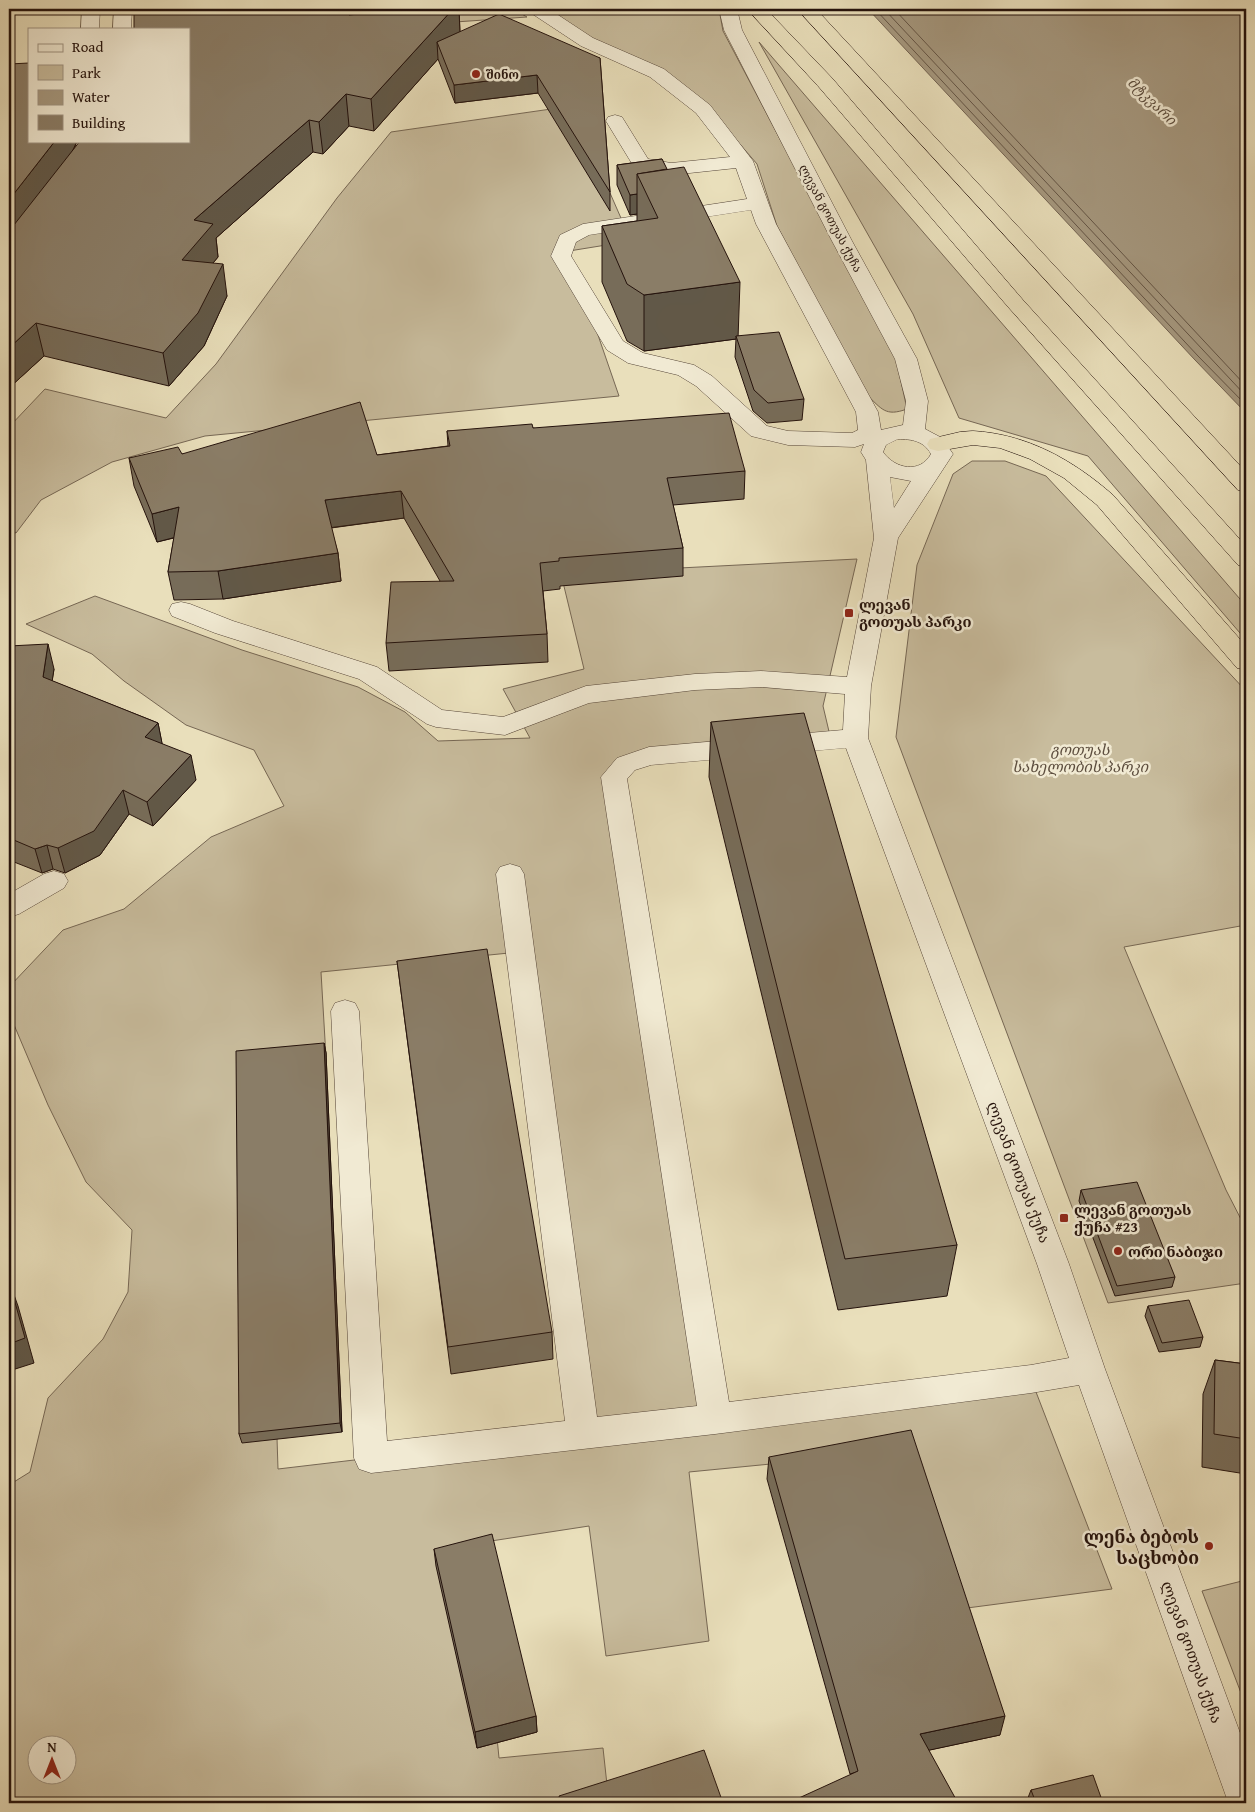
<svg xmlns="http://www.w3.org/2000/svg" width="1255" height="1812" viewBox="0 0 1255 1812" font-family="'Gentium Book Plus','Noto Serif Georgian',serif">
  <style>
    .green { fill: #c8bc9d; stroke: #766754; fill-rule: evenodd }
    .water { fill: #a69980; stroke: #726352 }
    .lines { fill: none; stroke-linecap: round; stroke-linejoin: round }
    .shore { stroke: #655646; stroke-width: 1 }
    .minor-casing { stroke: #554538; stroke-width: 1 }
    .highway-casing { stroke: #24120c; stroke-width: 1 }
    .minor { fill: #f1ead3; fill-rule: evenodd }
    .highway { fill: #e9dfbb; fill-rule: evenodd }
    .wall { fill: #776c59; stroke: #24120c }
    .shaded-wall { fill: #615848; stroke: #24120c }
    .building { fill: #8a7d67; stroke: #24120c }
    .poi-dot { fill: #8f2418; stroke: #f1ead3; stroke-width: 2 }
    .labels { text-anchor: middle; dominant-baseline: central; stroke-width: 5; stroke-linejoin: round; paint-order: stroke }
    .far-poi-label { font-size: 12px; font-weight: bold; fill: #24120c; stroke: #f1ead3; text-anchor: start }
    .far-street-label { font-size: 12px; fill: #24120c; stroke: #f1ead3 }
    .far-water-label { font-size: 14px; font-style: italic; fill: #5e4f40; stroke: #f1ead3 }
    .poi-label { font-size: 15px; font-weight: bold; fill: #24120c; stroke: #f1ead3; text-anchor: start }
    .park-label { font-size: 15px; font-style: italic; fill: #5d4e3f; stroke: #f1ead3 }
    .street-label { font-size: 15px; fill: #24120c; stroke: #f1ead3 }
    .near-poi-label { font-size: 18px; font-weight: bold; fill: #24120c; stroke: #f1ead3; text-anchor: end }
  </style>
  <rect width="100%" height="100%" fill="#e9dfbb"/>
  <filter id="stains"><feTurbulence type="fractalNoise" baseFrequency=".004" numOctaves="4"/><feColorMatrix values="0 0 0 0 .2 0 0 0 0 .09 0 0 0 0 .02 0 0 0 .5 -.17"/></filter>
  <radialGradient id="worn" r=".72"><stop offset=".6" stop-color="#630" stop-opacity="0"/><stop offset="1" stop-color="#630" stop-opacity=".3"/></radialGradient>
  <!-- green -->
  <g class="green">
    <polygon points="364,9 513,9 527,17 369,28"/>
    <path d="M546,9H719L723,31L896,359L907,409C885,417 882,409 866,394L777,226L757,164L709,108L594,41Z"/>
    <polygon points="759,42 1246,606 1246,640 1088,456 959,418 913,314"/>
    <polygon points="572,106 631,241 569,251 619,396 205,436 112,462 41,500 16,533 9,531 9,427 45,389 166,418 216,364 337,198 391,132"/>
    <polygon points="972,461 1005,461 1046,476 1246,691 1246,925 1124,947 1226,1190 1246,1229 1246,1283 1108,1303 896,737 917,565 953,474"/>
    <path d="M857,559L823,706L831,740L649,756L614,778L715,1419L1031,1379L1112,1589L906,1616L863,1455L689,1472L709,1641L606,1656L589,1526L478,1543L499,1758L603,1748L609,1803H9V1485L30,1472L48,1398L103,1339L128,1292L132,1230L86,1182L48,1105L9,1013V987L63,930L124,909L211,837L284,806L254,750L186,725L124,681L92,654L26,624L95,596L242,650L358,687L405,712L438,741L530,738L503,689L584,669L561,574ZM519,952L583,1433L278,1469L265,1064L326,1057L321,972ZM38,1744H68V1774H38Z"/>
    <polygon points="1246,1580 1246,1706 1202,1591"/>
  </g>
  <!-- water -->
  <polygon class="water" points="868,9 1246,9 1246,413 1195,360"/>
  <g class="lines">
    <!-- shore -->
    <g class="shore">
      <polyline points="875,9 1198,356 1246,405"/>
      <polyline points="884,9 1246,396"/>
      <polyline points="894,9 1246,386"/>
    </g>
    <defs>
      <g id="minor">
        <polygon points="82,9 100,9 99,29 81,29"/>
        <polygon points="114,9 132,9 131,29 113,29"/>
        <path d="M528,9H549L593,38L664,69L710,105L753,161L776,224L878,412L881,430L903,425L906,401L895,359L832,241L724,30L719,9H737L742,30L852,241L917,359L928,401L925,429L942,438L953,454L898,538L871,686L868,738L1069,1264L1105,1369L1246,1749V1803H1229L1227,1799L1079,1385L1031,1393L715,1434L371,1473L359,1469L354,1458L331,1011L335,1003L345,1000L355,1003L359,1011L387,1441L565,1421L496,874L500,867L510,864L520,867L524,874L597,1417L697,1406L601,777L617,758L649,747L843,730L845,694L761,687L695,690L589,703L505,735L436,727L427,724L359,679L215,633L172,616L169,610L172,604L181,602L190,604L233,621L377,667L442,710L503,717L586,686L695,674L761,671L847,677L874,538L866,460L861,452L864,444L855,447L788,445L751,436L696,386L678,375L628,363L607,350L604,345L551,256L560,235L583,224L747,199L736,168L671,175L634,167L606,121L608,117L615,115L622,117L648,159L671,163L730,157L696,113L650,77L581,46L531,13ZM751,210L756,224L856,412L858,430L852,433L788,431L767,426L712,376L694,365L643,353L623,341L571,256L576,242L589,235ZM898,439C912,439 924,441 931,454C920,474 895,469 883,452L886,445ZM890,477L911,481L894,508ZM846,748L1037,1264L1069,1358L1031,1365L729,1402L627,779L635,770L651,765Z"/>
        <polygon points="54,871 64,874 68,881 64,888 19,914 9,917 9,894 44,874"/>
      </g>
      <g id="highway">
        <polygon points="747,9 766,9 832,78 1023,300 1246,546 1246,568 1238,565 1009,308 818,86"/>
        <polygon points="797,9 816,9 1246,472 1246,492 1238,490"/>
        <path d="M973,431C1027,434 1073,460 1113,495L1246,646V670L1237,668L1097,505L1064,478L1030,459L1000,448L973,445L938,451L930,449L927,444L930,439L960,432Z"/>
      </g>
    </defs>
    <!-- minor casing -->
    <use href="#minor" class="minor-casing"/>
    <!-- highway casing -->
    <use href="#highway" class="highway-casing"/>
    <!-- minor -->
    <use href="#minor" class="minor"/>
    <!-- highway -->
    <use href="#highway" class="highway"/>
  </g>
  <!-- wall -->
  <g class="wall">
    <polygon points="459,9 460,32 600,58 610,192 610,211 538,93 455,103 438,59 374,131 349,126 323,154 313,152 216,238 218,257 213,263 227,296 204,346 169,386 44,356 9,388 9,64 77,141 74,149 349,15"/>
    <polygon points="662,159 738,336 804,399 802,420 767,423 753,411 735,357 736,339 644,351 627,341 602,282 602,226 637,221 637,214 630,215 617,185 617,165"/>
    <polygon points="533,428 745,471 744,499 673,505 683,548 683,576 560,586 560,589 543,591 547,634 548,662 389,671 386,643 440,581 404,518 331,528 338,553 341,581 223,599 174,600 168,572 174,538 157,542 134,486 129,458 182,454 377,455 448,446 447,431"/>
    <polygon points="9,646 54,669 52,681 158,723 162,744 196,780 153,826 129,814 100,855 65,873 53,869 42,873 9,860"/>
    <polygon points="711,722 957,1245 947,1296 838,1310 709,777"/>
    <polygon points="397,961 552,1332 553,1359 451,1374"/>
    <polygon points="324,1043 326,1053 342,1432 242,1443 239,1434"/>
    <polygon points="1081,1190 1175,1277 1172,1287 1115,1296 1079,1201"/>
    <polygon points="1148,1306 1203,1337 1200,1347 1159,1352 1145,1316"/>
    <polygon points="1215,1360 1246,1364 1246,1474 1202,1467 1203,1394"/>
    <polygon points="769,1457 1000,1735 929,1750 850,1774 767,1479"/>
    <polygon points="434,1549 536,1716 537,1732 477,1748 436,1566"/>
    <polygon points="1031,1790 1103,1803 1026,1803"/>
  </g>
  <!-- shaded-wall -->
  <g class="shaded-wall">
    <polygon points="453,9 459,9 460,34 437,42 438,59 374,131 371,99"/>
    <polygon points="537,75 538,93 455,103 454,85"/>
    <polygon points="346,94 349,126 323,154 319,122"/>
    <polygon points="309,120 313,152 216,238 218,257 188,293 182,260 194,220"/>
    <polygon points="55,141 77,141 65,168 9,242 9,200"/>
    <polygon points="637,194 637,214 630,215 630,195"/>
    <polygon points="223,264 227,296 204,346 169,386 163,353"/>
    <polygon points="740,282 738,339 736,336 736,339 644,351 644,295"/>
    <polygon points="36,323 44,356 9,388 9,348"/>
    <polygon points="401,491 404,518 328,528 325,500"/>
    <polygon points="179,507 184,535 157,542 152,514"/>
    <polygon points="338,553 341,581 223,599 218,571"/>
    <polygon points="48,644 54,669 49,702 43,677"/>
    <polygon points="158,723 163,748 145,737"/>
    <polygon points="191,755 196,780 153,826 147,802"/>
    <polygon points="123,790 129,814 100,855 65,873 58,848"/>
    <polygon points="47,845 53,869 42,873 35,849"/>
    <polygon points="324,1043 326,1053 342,1432 340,1423"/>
    <polygon points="9,1281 18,1306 34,1363 9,1371"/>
    <polygon points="536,1716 537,1732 477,1748 475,1732"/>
    <polygon points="1005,1716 1000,1735 916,1753 920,1734"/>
  </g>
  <!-- building -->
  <g class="building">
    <polygon points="134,9 349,9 349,15 408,9 453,9 371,99 346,94 319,122 309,120 194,220 213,224 182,260 223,264 198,313 163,353 36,323 9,348 9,231 10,230 80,141 189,141 189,29 134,29"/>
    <polygon points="499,14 600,58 610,192 537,75 454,85 437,42"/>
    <polygon points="29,63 29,141 55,141 9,200 9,64"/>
    <polygon points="662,159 667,169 637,174 637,194 630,195 617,165"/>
    <polygon points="684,167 740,282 644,295 627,284 602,226 658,218 637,174"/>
    <polygon points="779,332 804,399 768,403 754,390 736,336"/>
    <polygon points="360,402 377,455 450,446 447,431 532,424 533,428 729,413 745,471 667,478 683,548 559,558 559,561 540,563 547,634 386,643 391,582 454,581 401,491 325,500 338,553 218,571 168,572 179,507 152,514 129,458 178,447 182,454"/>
    <polygon points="48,644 43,677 158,723 145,737 191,755 147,802 123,790 94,831 58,848 47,845 35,849 9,838 9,646"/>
    <polygon points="804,713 957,1245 845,1259 711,722"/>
    <polygon points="487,949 552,1332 448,1347 397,961"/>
    <polygon points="324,1043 340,1423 239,1434 236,1051"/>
    <polygon points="1137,1182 1175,1277 1117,1286 1081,1190"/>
    <polygon points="9,1281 25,1338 9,1344"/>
    <polygon points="1189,1300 1203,1337 1162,1343 1148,1306"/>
    <polygon points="1215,1360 1246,1364 1246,1439 1214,1434"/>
    <polygon points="911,1430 1005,1716 920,1734 958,1803 788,1803 858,1771 769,1457"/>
    <polygon points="492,1534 536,1716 475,1732 434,1549"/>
    <polygon points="704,1750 723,1803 561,1803 559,1796"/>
    <polygon points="1093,1775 1103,1803 1036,1803 1031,1790"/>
    <polygon points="1147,1798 1149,1803 1124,1803"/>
  </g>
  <!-- markers -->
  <g class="poi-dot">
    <circle cx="476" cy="74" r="5"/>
    <rect x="844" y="608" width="10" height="10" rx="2.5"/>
    <rect x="1059" y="1213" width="10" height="10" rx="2.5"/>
    <circle cx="1118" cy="1251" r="5"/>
    <circle cx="1209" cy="1546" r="5"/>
  </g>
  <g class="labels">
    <!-- far-poi labels -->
    <g class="far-poi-label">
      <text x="486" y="74">შინო</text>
    </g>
    <!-- far-street labels -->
    <g class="far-street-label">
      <text transform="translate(831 218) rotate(62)">ლევან გოთუას ქუჩა</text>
    </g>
    <!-- far-water labels -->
    <g class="far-water-label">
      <text transform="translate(1152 101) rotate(44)">მტკვარი</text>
    </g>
    <!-- poi labels -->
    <g class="poi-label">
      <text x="859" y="604">ლევან<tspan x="859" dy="17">გოთუას პარკი</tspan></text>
      <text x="1074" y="1209">ლევან გოთუას<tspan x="1074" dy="17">ქუჩა #23</tspan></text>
      <text x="1128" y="1251">ორი ნაბიჯი</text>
    </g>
    <!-- park labels -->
    <g class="park-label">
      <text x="1080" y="749">გოთუას<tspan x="1080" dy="17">სახელობის პარკი</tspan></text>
    </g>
    <!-- street labels -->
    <g class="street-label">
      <text transform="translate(1019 1172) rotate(69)">ლევან გოთუას ქუჩა</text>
      <text transform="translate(1192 1652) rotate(70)">ლევან გოთუას ქუჩა</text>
    </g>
    <!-- near-poi labels -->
    <g class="near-poi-label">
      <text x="1199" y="1536">ლენა ბებოს<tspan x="1199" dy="21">საცხობი</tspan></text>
    </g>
  </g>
  <!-- margin -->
  <rect width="1255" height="1812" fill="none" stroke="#e9dfbb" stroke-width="30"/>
  <rect x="10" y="10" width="1235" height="1792" fill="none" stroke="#24120c" stroke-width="2.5"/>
  <rect x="15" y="15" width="1225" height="1782" fill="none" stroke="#24120c"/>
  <!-- legend -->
  <rect x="28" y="28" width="162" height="115" fill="#f1ead3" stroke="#9f9483"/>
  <rect x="38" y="44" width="25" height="8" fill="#f1ead3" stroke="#9f9483"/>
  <text x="72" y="52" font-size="15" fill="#24120c">Road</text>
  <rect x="38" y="65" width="25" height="15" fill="#c8bc9d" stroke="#9f9483"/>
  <text x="72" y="78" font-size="15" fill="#24120c">Park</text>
  <rect x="38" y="90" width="25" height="15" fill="#a69980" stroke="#9f9483"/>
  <text x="72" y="102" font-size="15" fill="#24120c">Water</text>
  <rect x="38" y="115" width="25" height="15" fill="#8a7d67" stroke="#9f9483"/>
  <text x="72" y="128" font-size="15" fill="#24120c">Building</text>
  <!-- north arrow -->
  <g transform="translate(52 1760)"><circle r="24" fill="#f1ead3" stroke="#9f9483"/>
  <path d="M0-4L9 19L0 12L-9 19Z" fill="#8f2418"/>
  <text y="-8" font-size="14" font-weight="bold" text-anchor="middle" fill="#24120c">N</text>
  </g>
  <rect width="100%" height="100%" filter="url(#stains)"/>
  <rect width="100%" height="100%" fill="url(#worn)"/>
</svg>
